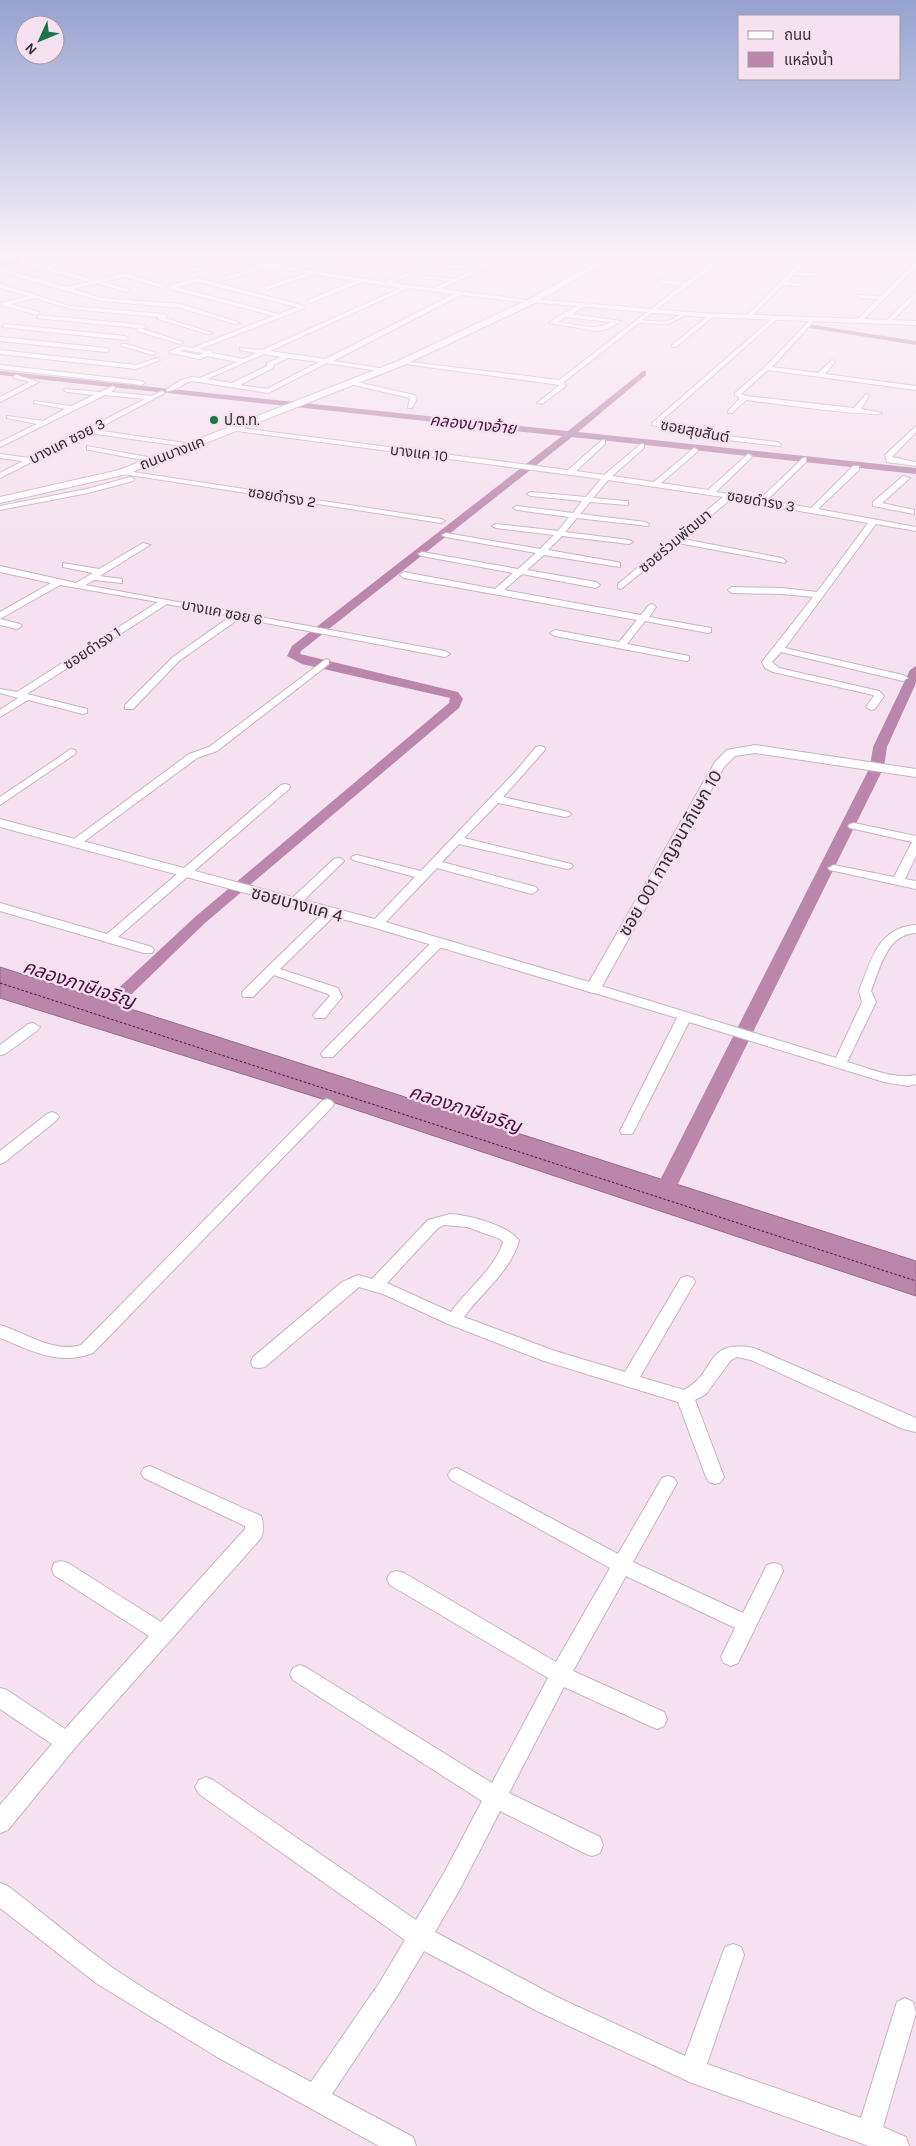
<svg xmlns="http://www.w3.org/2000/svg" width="916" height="2146" viewBox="0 0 916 2146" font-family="Karla,'Noto Sans Thai',sans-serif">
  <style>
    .water { fill: #bb86ac; stroke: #926b87 }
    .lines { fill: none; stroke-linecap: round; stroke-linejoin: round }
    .canal { fill: #bb86ac; fill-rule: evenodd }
    .ferry { stroke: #4e0d42; stroke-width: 1; stroke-dasharray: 2.5 2; stroke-linecap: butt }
    .minor-casing { stroke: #c7b3c1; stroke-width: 2 }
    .tertiary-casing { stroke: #c7b3c1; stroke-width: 2 }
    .secondary-casing { stroke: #c7b3c1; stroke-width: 2 }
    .minor { fill: #fff; fill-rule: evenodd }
    .tertiary { fill: #fff; fill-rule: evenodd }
    .secondary { fill: #fff; fill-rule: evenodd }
    .poi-dot { fill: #1c7549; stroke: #f5e1ef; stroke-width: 2 }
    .labels { text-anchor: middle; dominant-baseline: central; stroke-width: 4.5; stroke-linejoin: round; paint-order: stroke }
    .far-poi-label { font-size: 15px; fill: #342c32; stroke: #f5e1ef; text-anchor: start }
    .far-street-label { font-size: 15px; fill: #342c32; stroke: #f5e1ef }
    .far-water-label { font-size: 16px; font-style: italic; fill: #4e0d42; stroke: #f5e1ef }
    .street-label { font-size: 18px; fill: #342c32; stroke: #f5e1ef }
    .water-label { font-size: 19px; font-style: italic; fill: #4e0d42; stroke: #f5e1ef }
  </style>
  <rect width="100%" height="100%" fill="#f5e1ef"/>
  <!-- water -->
  <polygon class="water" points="0,967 916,1261 916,1296 335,1103 0,998"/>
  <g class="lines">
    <!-- canal -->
    <g class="canal">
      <polygon points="27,258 38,258 0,267 0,263"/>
      <polygon points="807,324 916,341 916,345 810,328 806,326"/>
      <polygon points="0,371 568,431 643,371 646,371 646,375 578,432 916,468 916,474 572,437 301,651 300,654 458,692 463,699 459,708 205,923 107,1018 95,1018 93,1014 95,1010 195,917 449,703 450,698 302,664 287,656 292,646 562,436 0,375"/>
      <polygon points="916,666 916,683 887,747 884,767 673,1194 670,1199 663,1201 656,1199 653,1194 870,767 873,747 910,670"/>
    </g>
    <!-- ferry -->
    <polyline class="ferry" points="0,983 916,1281"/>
    <defs>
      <g id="minor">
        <polygon points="178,258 185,258 163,265 160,263"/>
        <path d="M220,258H233L270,264L300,258L278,265L314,271L356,258H362L321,272L385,282L445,258H450L391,283L434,288L449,281L422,278L420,275L454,279L474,270L451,268L449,265L479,267L501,258H506L441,289L535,301L532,303L461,295L333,361L386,369L387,370L384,372L327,363L268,393L192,381C183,383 175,392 167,391V389L181,380L192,377L200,378L237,362L207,356L200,359L170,353V351L183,346L192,348L274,316L171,289V285L198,278L305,306V308L200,349L212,351V353L243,359L256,353L240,350V348L262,350L401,288L362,282L310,303L308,300L355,281L314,274L266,290L264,287L307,273L270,267L226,280L224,277L263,266L228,261L192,272L189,270L221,259ZM198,282L297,307L279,314L176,287ZM408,288L454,294L325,359L270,351ZM183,350L203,353L199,355L179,351ZM264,354L281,357L267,363V366L232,383L207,379ZM288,358L319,362L267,389L240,385L273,368V365Z"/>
        <polygon points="531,258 544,258 555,260 552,262"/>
        <path d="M720,258H726L642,320C652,321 662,323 671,320C677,317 680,313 686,313V315L668,324L639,323L564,382L566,386L542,404L537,403L560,385L398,363L401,361L559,380L682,285L661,283L659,280L686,282Z"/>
        <polygon points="804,258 809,258 796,272 814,273 816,276 793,275 786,282 802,284 802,286 783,285 750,318 746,318 746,316"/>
        <polygon points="22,260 96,280 125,273 166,286 163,288 125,277 103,282 129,289 127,292 96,283 73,289 101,298 181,304 240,323 235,324 180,308 102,301 0,272 0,268 66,287 90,282 20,263"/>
        <polygon points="916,262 916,267 861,322 857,322 857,320 878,299 860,298 858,295 881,296"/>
        <polygon points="0,284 70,306 164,314 167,316 165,318 213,333 208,334 158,319 158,317 71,309 35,298 11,304 39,312 37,315 1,305 1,303 29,296 0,288"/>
        <polygon points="916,292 916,297 890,323 886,323 886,321"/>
        <path d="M583,303L585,306L572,314L621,321L608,329L596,331L549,323L562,314ZM566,317L611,322C596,332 575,324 558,322Z"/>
        <polygon points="39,315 144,325 146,328 140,328 183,342 180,344 137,331 139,328 37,318"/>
        <polygon points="709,315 714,316 676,347 672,347 672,345"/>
        <polygon points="775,316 777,319 659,423 693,432 777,442 781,444 780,446 693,436 652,425 652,423"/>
        <path d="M813,317L815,320L772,367L818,373L832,360L835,362L825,374L916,386V390L768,370L741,394L746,396L854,408L866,394L869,396L861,409L882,413C874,418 764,402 746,400L732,413H728V411L740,398L735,395V393L765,367Z"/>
        <polygon points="4,324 125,336 128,338 125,340 2,327"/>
        <polygon points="0,337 106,348 109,350 106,352 0,341"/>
        <polygon points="122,344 126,344 156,353 153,355 122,346"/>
        <polygon points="0,350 136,365 157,358 160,360 136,369 0,354"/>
        <polygon points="0,365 142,381 145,383 142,385 0,369"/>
        <polygon points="16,375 39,382 0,402 0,397 30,382 14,378 13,377"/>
        <polygon points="352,381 414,395 417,398 412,408 408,408 410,398 350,384 350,382"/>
        <polygon points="113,386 116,388 111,392 151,396 162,391 165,393 95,430 192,444 195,444 195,448 89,433 0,478 0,473 23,461 0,458 0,454 30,458 145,399 105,395 0,447 0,442 37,424 7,418 7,416 43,421 65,409 34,403 34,401 71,406 94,395 67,392 64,390 65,389 100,392"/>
        <polygon points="916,426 916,432 892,457 916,462 916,466 887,462 885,455"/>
        <polygon points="232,427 568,470 602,440 605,440 605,444 576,471 604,475 641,444 644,444 644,448 612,476 654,482 694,448 698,450 697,452 661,483 708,490 748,454 752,456 751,458 716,492 760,499 803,458 806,458 806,462 767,500 811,508 853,466 859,466 859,470 818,509 916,527 916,531 876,524 785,648 903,675 908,678 903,681 781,652 772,662 779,668 879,691 884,696 875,709 871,710 866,707 874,696 873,695 773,672 765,668 762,662 813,597 782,594 732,593 728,590 732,587 782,588 817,592 868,523 731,499 683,539 782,558 786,561 785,563 678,543 621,589 618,588 618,584 723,497 608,480 593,498 625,501 628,501 628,505 590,502 580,514 645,522 649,524 648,526 577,518 565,532 629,540 633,542 629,544 562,536 548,550 617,562 620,563 620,567 544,555 527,570 596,582 600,585 596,588 522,574 504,590 641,615 649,605 652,604 656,607 649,617 711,628 711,632 708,633 645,621 627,644 689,656 689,660 686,661 555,636 550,633 555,630 619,642 637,620 404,578 400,575 404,572 495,589 513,573 422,556 418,554 422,552 518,569 536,553 446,537 442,535 446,533 540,549 554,535 496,528 492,526 496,524 558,531 569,517 517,510 513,508 517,506 573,513 582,501 531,496 527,494 531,492 586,497 601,479 230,430 230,428"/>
        <polygon points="87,446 153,458 157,460 153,462 90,450 87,450"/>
        <polygon points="120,470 441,519 445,521 441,523 123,474 119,472"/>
        <polygon points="903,476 910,478 882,503 914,510 914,514 873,506 873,502"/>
        <polygon points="130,477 134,479 133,481 88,493 0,510 0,506 87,489"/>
        <polygon points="143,543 150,545 100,576 122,579 122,583 94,580 85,585 445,651 450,654 445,657 240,618 179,661 133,709 125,709 125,705 173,657 231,616 167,604 27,694 87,709 87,713 83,714 28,700 0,717 0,710 18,698 0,693 0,689 17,692 158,602 60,585 0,619 0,612 51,583 0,572 0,566 76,583 93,573 63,567 63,563 99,569"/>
        <polygon points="0,619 20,624 22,626 17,629 0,625"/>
        <polygon points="326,659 329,660 329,664 217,751 197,758 78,846 70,846 68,844 70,842 189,754 209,747"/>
        <polygon points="540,746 544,747 545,749 544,751 503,797 569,812 571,814 569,816 565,817 498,803 464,838 571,864 573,866 571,868 567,869 459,844 442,862 536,887 538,890 532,894 437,868 381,927 373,927 371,924 373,921 415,877 353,860 351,858 353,856 357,855 421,871 516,771 536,747"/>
        <polygon points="71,749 75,750 76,752 75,754 0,805 0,797"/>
        <polygon points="285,784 289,785 290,787 289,789 118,937 152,947 154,950 152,953 144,953 0,911 0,903 107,934 281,785"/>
        <polygon points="854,823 916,836 916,856 905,879 916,881 916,889 830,870 828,868 834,865 894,877 912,842 850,828 848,826 850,824"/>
        <polygon points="338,858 342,859 344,861 342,863 298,906 290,906 288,903 290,900 334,859"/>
        <polygon points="330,909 334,910 336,913 334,916 280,969 338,988 342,997 325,1018 315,1018 313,1015 330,996 328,994 274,975 253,997 243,997 242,994 243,991 326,910"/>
        <path d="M916,925V933C887,934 880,968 871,991L876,1002L847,1062C869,1068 894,1080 916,1075V1084L908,1086L884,1082L689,1022L634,1131L632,1134H622L620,1131L677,1018L588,991L587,988L588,985H598L836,1058L862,1002L859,991C871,961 878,927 916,925Z"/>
        <polygon points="439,938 445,942 443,945 333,1057 323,1057 321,1054 323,1051 435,939"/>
        <polygon points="33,1023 40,1027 38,1030 5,1054 0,1055 0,1045 28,1024"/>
        <path d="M327,1099L332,1101L334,1104L332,1107L93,1353C59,1366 32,1351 0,1338V1325C24,1332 55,1354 81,1345L322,1101Z"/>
        <polygon points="52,1112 57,1114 59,1117 57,1120 5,1162 0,1164 0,1151 47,1114"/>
        <path d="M450,1214C468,1215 509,1225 519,1241C510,1272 482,1292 464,1317L555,1351L625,1372L681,1278L687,1276L693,1278L695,1282L640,1377L684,1390C718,1372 703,1339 754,1348L916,1418V1432L903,1429L751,1360L737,1357L731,1360L706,1394L695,1400L724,1477L721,1482L715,1484L709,1482L706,1477L678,1402L544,1361L448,1324L383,1294L359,1287L265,1367L259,1368L253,1367L251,1362L253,1357L342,1282L358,1275L372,1279L428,1220ZM444,1225L467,1227L500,1239L503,1242C495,1269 467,1289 451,1312L387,1283L438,1228Z"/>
        <path d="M150,1466L261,1516C264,1524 264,1530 261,1538L74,1749L8,1830L0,1833V1805L52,1744L0,1709V1688L7,1690L65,1729L149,1636L54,1575L52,1569L54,1563L61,1561L68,1563L161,1622L245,1529V1526L144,1478L141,1473L144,1468Z"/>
        <path d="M457,1468L618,1554L662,1478L668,1476L674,1478L677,1483L633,1562L743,1613L767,1565L774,1563L781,1565L783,1571L738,1663L731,1666L724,1663L721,1657L735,1628L626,1576L573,1671L664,1712L667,1719L664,1726L657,1729L650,1726L564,1687L509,1793L600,1837L603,1845L600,1853L592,1856L584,1853L500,1811L460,1889L435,1932L557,1997L685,2056L725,1947L733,1944L741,1947L744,1955L707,2064L861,2118L897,2002L905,1998L913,2002L916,2013L883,2127L906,2137L909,2146H869L692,2083L541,2013L424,1951L396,1998L332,2094L413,2137L416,2146H379L217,2057L96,1983L0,1908V1883L8,1886C43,1913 77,1942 113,1968C176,2011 244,2046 311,2082L380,1982L405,1940L199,1794L195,1787L199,1780L206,1777L213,1780L416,1920L444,1873L482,1801L293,1680L290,1674L293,1668L300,1665L307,1668L492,1783L548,1678L390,1585L387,1579L390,1573L397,1571L404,1573L556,1662L610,1568L451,1480L448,1475L451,1470Z"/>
      </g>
      <g id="tertiary">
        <polygon points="532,299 701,313 916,321 916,325 701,317 530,302 530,300"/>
        <polygon points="755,745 916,769 916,777 755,753 735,756 724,767 601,988 598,991 593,993 372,927 0,827 0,819 382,921 589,982 715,762 727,750"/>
      </g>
      <polygon id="secondary" points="604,258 612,258 535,303 404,365 127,474 0,503 0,497 119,470 398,361 529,299"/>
    </defs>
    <!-- minor casing -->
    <use href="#minor" class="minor-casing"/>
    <!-- tertiary casing -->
    <use href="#tertiary" class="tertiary-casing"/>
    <!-- secondary casing -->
    <use href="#secondary" class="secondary-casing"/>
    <!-- minor -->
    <use href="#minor" class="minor"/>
    <!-- tertiary -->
    <use href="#tertiary" class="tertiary"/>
    <!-- secondary -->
    <use href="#secondary" class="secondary"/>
  </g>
  <!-- sky -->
  <linearGradient id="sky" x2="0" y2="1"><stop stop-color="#96a2d0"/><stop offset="0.46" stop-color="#faf2f8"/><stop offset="1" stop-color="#faf2f8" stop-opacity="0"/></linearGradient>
  <rect width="916" height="558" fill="url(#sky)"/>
  <!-- markers -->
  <circle class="poi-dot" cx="214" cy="420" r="5"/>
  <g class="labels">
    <!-- far-poi labels -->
    <g class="far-poi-label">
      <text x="224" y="420">ป.ต.ท.</text>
    </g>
    <!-- far-street labels -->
    <g class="far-street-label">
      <text transform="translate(695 431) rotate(11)">ซอยสุขสันต์</text>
      <text transform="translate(67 441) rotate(-27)">บางแค ซอย 3</text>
      <text transform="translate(172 453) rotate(-21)">ถนนบางแค</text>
      <text transform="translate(419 453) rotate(7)">บางแค 10</text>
      <text transform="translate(282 497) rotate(9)">ซอยดำรง 2</text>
      <text transform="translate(761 501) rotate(10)">ซอยดำรง 3</text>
      <text transform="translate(675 541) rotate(-40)">ซอยร่วมพัฒนา</text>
      <text transform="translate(222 612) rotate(11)">บางแค ซอย 6</text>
      <text transform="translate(92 648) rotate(-33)">ซอยดำรง 1</text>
    </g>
    <!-- far-water labels -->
    <g class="far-water-label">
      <text transform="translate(473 424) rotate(6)">คลองบางอ้าย</text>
    </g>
    <!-- street labels -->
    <g class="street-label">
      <text transform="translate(670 853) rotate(-60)">ซอย 001 กาญจนาภิเษก 10</text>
      <text transform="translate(297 904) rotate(15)">ซอยบางแค 4</text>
    </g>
    <!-- water labels -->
    <g class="water-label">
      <text transform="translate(79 984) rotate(18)">คลองภาษีเจริญ</text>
      <text transform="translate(465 1109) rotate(18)">คลองภาษีเจริญ</text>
    </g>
  </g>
  <!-- legend -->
  <rect x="738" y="15" width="162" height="65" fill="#f5e1ef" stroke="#a899a3"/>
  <rect x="748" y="31" width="25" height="8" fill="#ffffff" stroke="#a899a3"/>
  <text x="784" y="40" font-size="15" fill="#342c32">ถนน</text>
  <rect x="748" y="52" width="25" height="15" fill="#bb86ac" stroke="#a899a3"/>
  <text x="784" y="65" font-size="15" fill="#342c32">แหล่งน้ำ</text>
  <!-- north arrow -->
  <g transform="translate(40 40) rotate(226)"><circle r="24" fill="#f5e1ef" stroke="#a899a3"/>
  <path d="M0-4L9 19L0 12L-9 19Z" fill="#1c7549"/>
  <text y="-8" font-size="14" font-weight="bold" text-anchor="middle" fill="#342c32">N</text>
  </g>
</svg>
